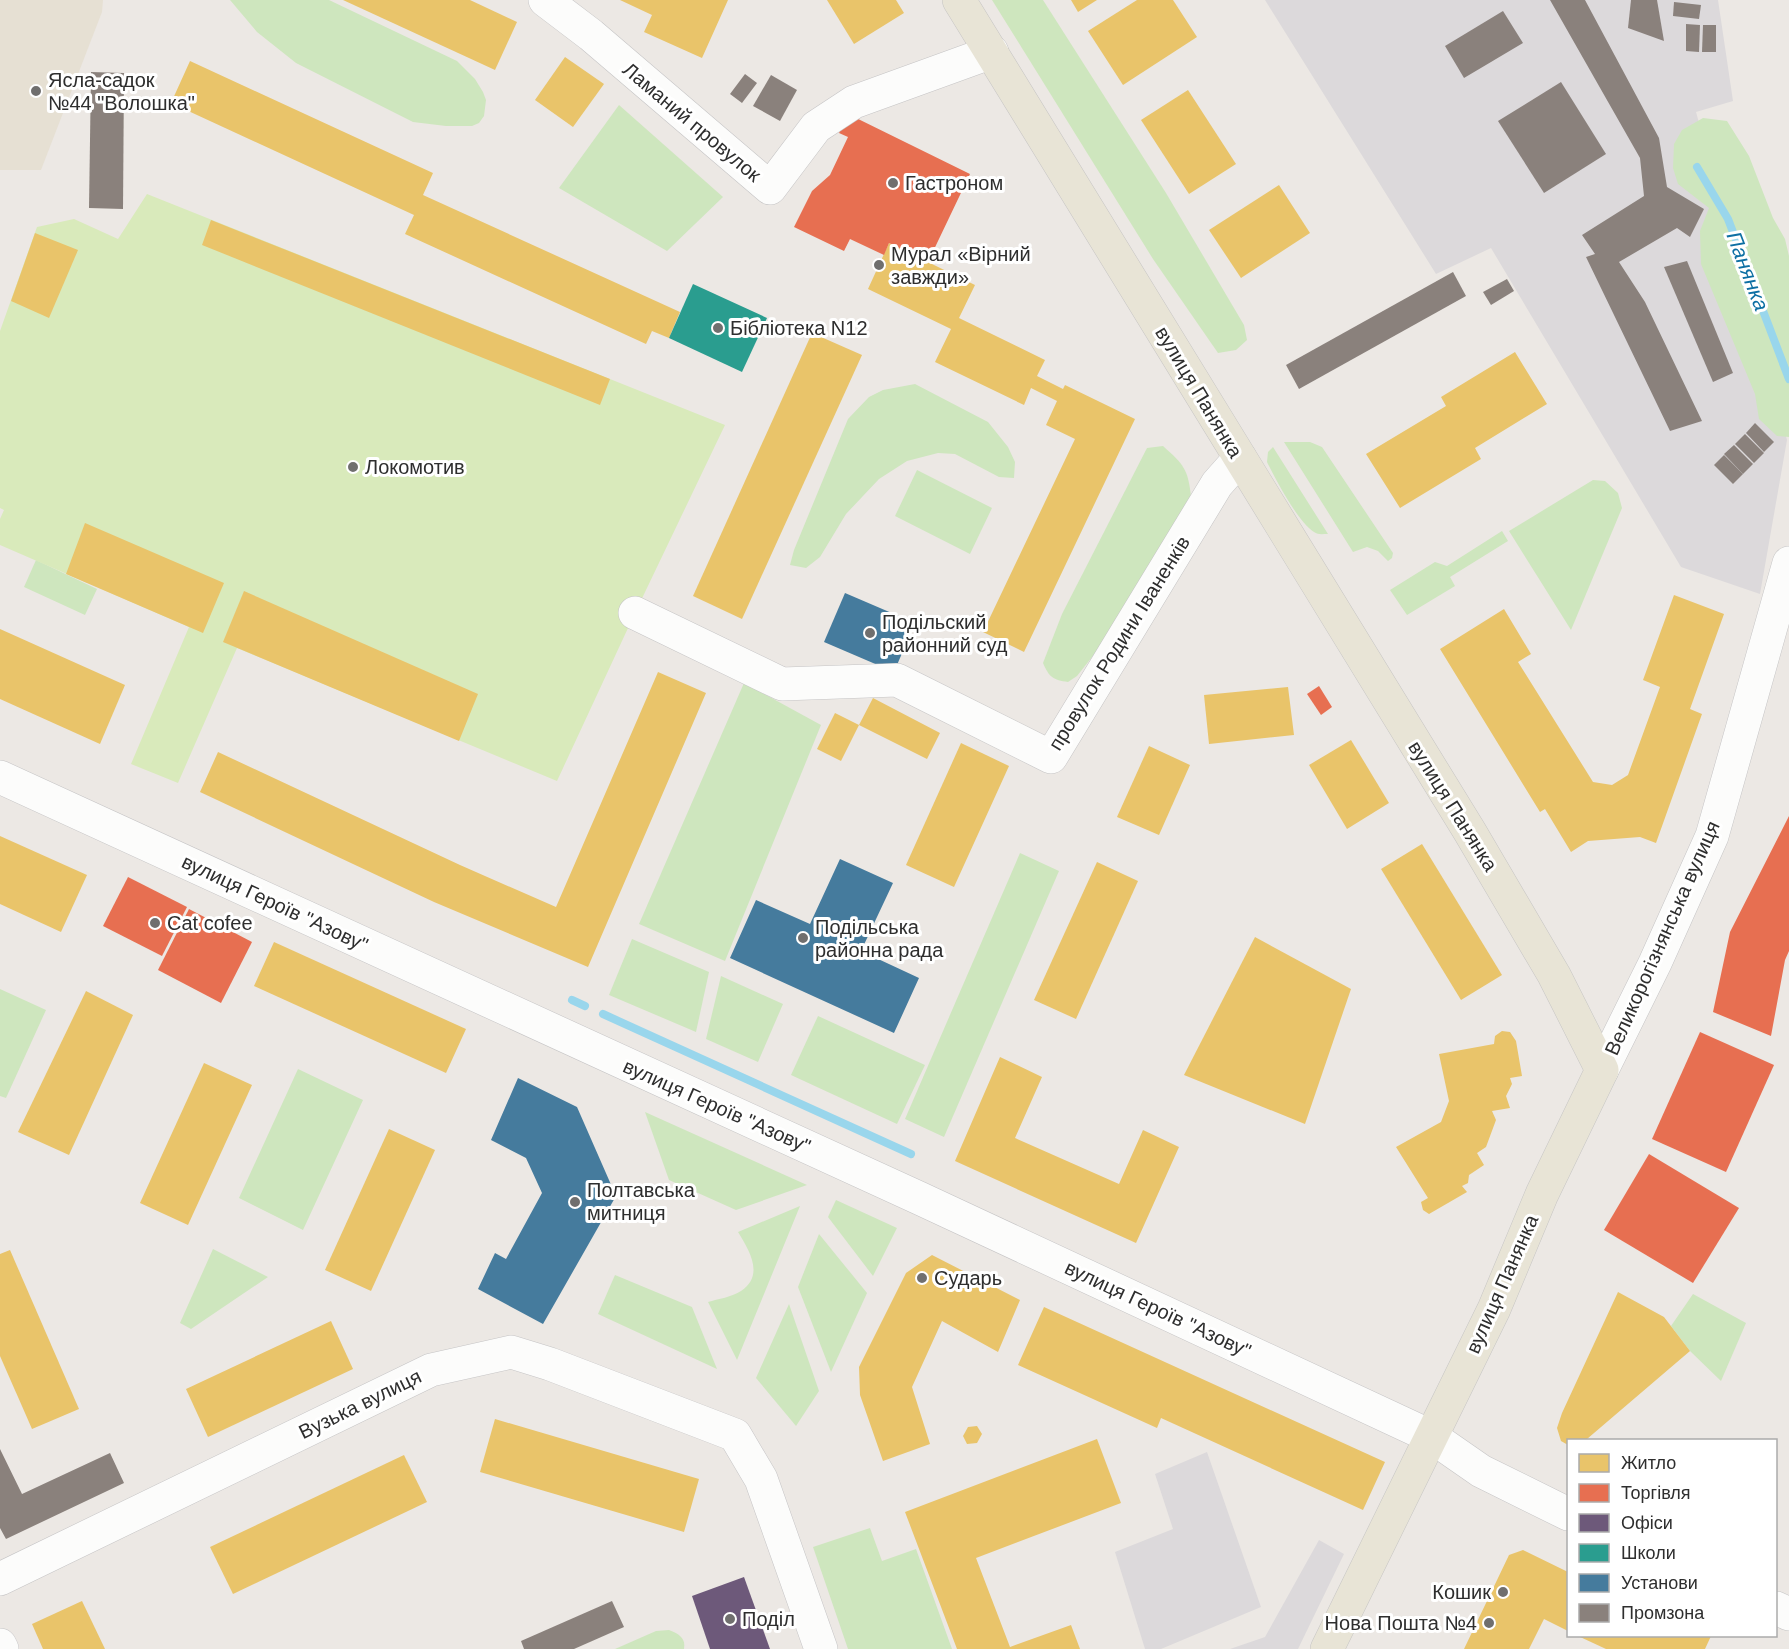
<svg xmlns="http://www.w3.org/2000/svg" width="1789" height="1649" viewBox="0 0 1789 1649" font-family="Helvetica,sans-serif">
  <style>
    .industrial { fill: #dcd9db }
    .education { fill: #e6e0d3 }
    .green { fill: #cee6be }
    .pitch { fill: #d9eabb }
    .homes { fill: #e9c46a }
    .shops { fill: #e76f51 }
    .offices { fill: #6d597a }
    .schools { fill: #2a9d8f }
    .public { fill: #457b9d }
    .industry { fill: #8a817c }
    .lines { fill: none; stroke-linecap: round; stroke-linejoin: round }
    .stream { stroke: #99d6ec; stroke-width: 8 }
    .minor-casing { stroke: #c5c4c5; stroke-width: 34 }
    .major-casing { stroke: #c6c5c4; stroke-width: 34 }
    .minor { stroke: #fcfcfb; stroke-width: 33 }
    .major { stroke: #e8e4d6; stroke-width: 33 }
    .poi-dot { fill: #706f6e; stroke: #fff; stroke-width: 2 }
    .labels { text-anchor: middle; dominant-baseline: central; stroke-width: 6; stroke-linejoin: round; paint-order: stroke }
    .poi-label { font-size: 20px; fill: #2e2e2e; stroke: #fff; text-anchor: start }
    .street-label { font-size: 20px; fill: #2e2e2e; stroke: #fff }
    .water-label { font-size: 21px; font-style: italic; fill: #0d6fa3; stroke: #fff }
  </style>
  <rect width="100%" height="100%" fill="#ece8e4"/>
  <!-- industrial -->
  <g class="industrial">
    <polygon points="1265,0 1718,0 1733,101 1696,112 1787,440 1760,594 1681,567 1491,248 1436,274"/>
    <polygon points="1207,1452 1261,1607 1161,1649 1145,1649 1115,1552 1173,1529 1155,1474"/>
    <polygon points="1319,1540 1344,1554 1298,1649 1230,1649 1265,1637"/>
  </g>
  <!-- education -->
  <polygon class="education" points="0,0 103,0 102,12 41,170 0,170"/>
  <!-- green -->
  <g class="green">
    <polygon points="230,0 329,0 457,61 475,79 483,92 486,100 484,116 479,123 472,126 446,126 413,122 296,63 257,32"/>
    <polygon points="992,0 1043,0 1166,193 1244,325 1247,340 1236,350 1218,353 1153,259"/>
    <polygon points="619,105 723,197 667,251 559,188"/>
    <polygon points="1703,118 1727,121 1749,156 1773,218 1785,239 1789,256 1789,437 1777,436 1759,419 1755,394 1701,264 1700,231 1709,208 1678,184 1673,168 1674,144 1682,130"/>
    <polygon points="915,384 988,422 1008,447 1015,462 1014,478 999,477 955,454 938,453 907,461 879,479 846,514 820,557 806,568 790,565 794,550 848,419 869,397 883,390"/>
    <polygon points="1284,442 1310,442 1322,447 1393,553 1392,558 1388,561 1378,551 1367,547 1353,552"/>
    <path d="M1163,446C1184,465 1188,469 1191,497L1107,638L1077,676L1068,682C1053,680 1049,677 1043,663L1062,614L1147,448Z"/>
    <path d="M1273,447L1328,534C1322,534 1318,535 1314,532C1298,522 1276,480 1267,462L1268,452Z"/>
    <polygon points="917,470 992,508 970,554 895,516"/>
    <polygon points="1593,480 1605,481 1618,493 1622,508 1571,630 1509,531"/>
    <polygon points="1502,531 1508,541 1450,577 1455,586 1407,615 1390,590 1435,562 1447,566"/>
    <polygon points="36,560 97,589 85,615 24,587"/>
    <polygon points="744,683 821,725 725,961 639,924"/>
    <polygon points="1020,853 1059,871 944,1137 905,1119"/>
    <polygon points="632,939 709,972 696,1032 609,995"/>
    <polygon points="721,976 783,1004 758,1062 706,1039"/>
    <polygon points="0,989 46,1010 6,1098 0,1096"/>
    <polygon points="818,1016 925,1065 897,1124 791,1075"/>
    <polygon points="298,1069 363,1100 303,1230 239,1198"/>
    <polygon points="645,1112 807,1185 736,1210 669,1180"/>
    <polygon points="836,1200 897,1228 873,1276 828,1217"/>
    <path d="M800,1206L737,1360L708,1302C718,1299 732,1297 741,1291C765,1275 749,1250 738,1232Z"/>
    <polygon points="819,1234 867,1293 831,1372 798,1287"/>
    <polygon points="213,1249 268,1277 191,1329 180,1323"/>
    <polygon points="615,1275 692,1307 717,1369 598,1314"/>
    <polygon points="1693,1294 1746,1323 1721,1381 1690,1351 1671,1326"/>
    <polygon points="789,1304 819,1391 796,1426 756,1378"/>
    <polygon points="870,1528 882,1561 916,1549 952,1649 848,1649 813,1547"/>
    <path d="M669,1630C679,1634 686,1638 684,1649H615L656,1631Z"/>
  </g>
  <!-- pitch -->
  <polygon class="pitch" points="147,194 725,425 635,613 557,781 237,648 178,783 131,764 189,627 0,545 0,519 4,510 0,508 0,331 37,227 74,219 118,239"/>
  <!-- homes -->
  <g class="homes">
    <polygon points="343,0 470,0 517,22 495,70"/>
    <polygon points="620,0 728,0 702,58 644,32 652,15"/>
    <polygon points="827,0 896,0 904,13 854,44"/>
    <polygon points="1071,0 1097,0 1078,12"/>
    <polygon points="1137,0 1173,0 1197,37 1123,85 1088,31"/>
    <polygon points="565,57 604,84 573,127 535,100"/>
    <polygon points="190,61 433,173 423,195 680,312 669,338 652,331 646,344 405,234 414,215 171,103"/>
    <polygon points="1188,90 1236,164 1189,194 1141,120"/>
    <polygon points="1279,185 1310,233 1241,278 1209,230"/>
    <polygon points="211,220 610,379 600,405 202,245"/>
    <polygon points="35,233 78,250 49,318 11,301"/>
    <polygon points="889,243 975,285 959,318 1045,360 1037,376 1063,389 1065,385 1135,419 1024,652 983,632 1075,439 1046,425 1057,401 1031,388 1024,405 935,362 951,329 868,289"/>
    <polygon points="812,333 862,355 742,619 693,596"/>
    <polygon points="1515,352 1547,404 1475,448 1481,459 1400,508 1366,454 1446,406 1441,397"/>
    <polygon points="85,523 224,583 203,633 66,574"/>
    <polygon points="244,591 478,694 459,741 223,642"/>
    <polygon points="1674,595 1724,614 1690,709 1702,714 1656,843 1640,837 1588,841 1571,852 1545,809 1540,812 1440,649 1504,609 1531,654 1518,662 1593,782 1612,785 1628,775 1660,687 1643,680"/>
    <polygon points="0,629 125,685 100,744 0,699"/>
    <polygon points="658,672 706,693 588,967 434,902 200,792 218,752 460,865 556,907"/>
    <polygon points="1288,687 1294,735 1209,744 1204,695"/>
    <polygon points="873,698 940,733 927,759 859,725 841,761 817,749 835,713 859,725"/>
    <polygon points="1351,740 1389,803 1347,829 1309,765"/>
    <polygon points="961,743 1009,766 954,887 906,865"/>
    <polygon points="1149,746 1190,765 1159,835 1117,817"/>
    <polygon points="0,836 87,875 61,932 0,904"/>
    <polygon points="1422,844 1502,975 1461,1000 1381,869"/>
    <polygon points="1097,862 1138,881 1076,1019 1034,1000"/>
    <polygon points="1255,937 1351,989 1305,1124 1184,1075"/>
    <polygon points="274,942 466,1029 446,1073 254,986"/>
    <polygon points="86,991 133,1015 69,1155 18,1132"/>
    <polygon points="1502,1031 1510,1032 1516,1041 1522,1076 1510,1078 1512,1084 1506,1096 1510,1108 1492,1111 1496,1120 1486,1147 1477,1153 1484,1165 1469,1175 1468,1183 1462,1186 1467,1192 1429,1214 1423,1210 1421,1202 1428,1198 1396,1147 1441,1122 1449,1101 1439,1054 1494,1044 1495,1036"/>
    <polygon points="1000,1057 1042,1077 1015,1138 1119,1184 1143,1130 1179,1147 1136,1243 955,1161"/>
    <polygon points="204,1063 252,1085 188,1225 140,1203"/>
    <polygon points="389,1129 435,1150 371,1291 325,1270"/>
    <polygon points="10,1250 79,1409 32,1429 0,1356 0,1254"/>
    <polygon points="932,1255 1020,1300 998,1352 942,1321 912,1387 930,1444 883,1461 860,1395 859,1367 906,1273"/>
    <polygon points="1618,1292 1664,1317 1690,1351 1587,1439 1568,1440 1568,1445 1561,1441 1557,1428 1562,1413"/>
    <polygon points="1044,1307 1385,1462 1363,1510 1161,1418 1157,1428 1018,1365"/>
    <polygon points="331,1321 353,1369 208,1437 186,1389"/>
    <polygon points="495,1419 699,1479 684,1532 480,1472"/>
    <polygon points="977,1426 982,1434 977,1443 967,1444 963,1436 968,1427"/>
    <polygon points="1097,1439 1121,1503 976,1558 1010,1647 1071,1625 1080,1649 957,1649 905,1512"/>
    <polygon points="404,1455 427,1502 233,1594 210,1547"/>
    <polygon points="1523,1550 1568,1572 1568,1631 1544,1619 1529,1649 1464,1649 1509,1555"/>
    <polygon points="82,1601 105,1649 43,1649 32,1624"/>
    <polygon points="1578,1636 1711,1636 1705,1649 1606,1649"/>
  </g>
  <!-- shops -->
  <g class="shops">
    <polygon points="848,114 970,174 928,262 889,243 884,255 850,239 844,251 794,227 812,191 830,175 848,137 839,133"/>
    <polygon points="1319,686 1332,707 1321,715 1307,694"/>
    <polygon points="1789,816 1789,951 1785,960 1771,1036 1713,1012 1730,932"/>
    <polygon points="128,877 187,907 162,956 103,926"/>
    <polygon points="189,909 252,942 221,1003 158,970"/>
    <polygon points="1700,1032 1774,1065 1726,1172 1652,1139"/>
    <polygon points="1649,1154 1739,1208 1693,1283 1604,1230"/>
  </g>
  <!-- offices -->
  <polygon class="offices" points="744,1577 770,1649 710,1649 692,1596"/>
  <!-- schools -->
  <polygon class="schools" points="693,284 767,318 742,372 669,338"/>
  <!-- public -->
  <g class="public">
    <polygon points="845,593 915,623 894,672 824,642"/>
    <polygon points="840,859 893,883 861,951 919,978 894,1033 730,958 756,900 810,924"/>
    <polygon points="518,1078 577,1107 616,1196 543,1324 478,1289 495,1253 506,1259 542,1193 526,1158 491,1140"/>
  </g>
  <!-- industry -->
  <g class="industry">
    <polygon points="1550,0 1585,0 1659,138 1667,187 1704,209 1690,237 1677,228 1619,262 1645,302 1702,421 1670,431 1586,257 1595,254 1582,235 1644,196 1640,158"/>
    <polygon points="1631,0 1657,0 1664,41 1628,28"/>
    <polygon points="1674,2 1701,5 1699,19 1673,16"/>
    <polygon points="1503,11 1523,43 1464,78 1445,46"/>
    <polygon points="1686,24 1700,25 1699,52 1686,51"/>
    <polygon points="1703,25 1716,25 1716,52 1702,52"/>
    <polygon points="91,72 124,73 123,209 89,208"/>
    <polygon points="745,74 757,83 742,103 730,94"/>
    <polygon points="771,75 797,90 780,121 753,106"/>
    <polygon points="1561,82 1606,154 1544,193 1498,121"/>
    <polygon points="1687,261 1733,373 1713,382 1664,267"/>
    <polygon points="1453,272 1466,296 1299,389 1286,365"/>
    <polygon points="1507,279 1514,291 1491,305 1483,292"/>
    <polygon points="1755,423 1774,442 1764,452 1746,433"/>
    <polygon points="1745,434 1764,453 1754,463 1735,444"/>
    <polygon points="1734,445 1753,464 1743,474 1724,454"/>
    <polygon points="1724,455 1743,474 1733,484 1714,465"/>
    <polygon points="0,1449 22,1494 110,1453 124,1483 6,1539 0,1528"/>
    <polygon points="612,1601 624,1627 574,1649 524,1649 521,1641"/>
  </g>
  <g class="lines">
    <!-- stream -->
    <g class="stream">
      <polyline points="1697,167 1728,219 1789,379"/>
      <polyline points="572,1000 585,1006"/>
      <polyline points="603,1014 911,1154"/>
    </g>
    <defs>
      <g id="minor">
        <polyline points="545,0 591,35 770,188 816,127 854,102 992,52"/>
        <polyline points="635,613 782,684 897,680 1051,757 1217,484 1240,458"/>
        <polyline points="0,777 919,1198 1432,1437 1481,1471 1568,1514"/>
        <polyline points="1602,1070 1655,963 1712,836 1789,563"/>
        <polyline points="0,1579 431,1370 511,1352 550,1364 735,1435 761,1479 821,1649"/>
        <polyline points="1776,1608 1789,1614"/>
        <polyline points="0,1645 2,1649"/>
      </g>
      <polyline id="major" points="959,0 1470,832 1554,975 1602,1070 1542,1194 1494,1309 1327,1649"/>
    </defs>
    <!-- minor casing -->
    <use href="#minor" class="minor-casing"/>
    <!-- major casing -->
    <use href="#major" class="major-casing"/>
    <!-- minor -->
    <use href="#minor" class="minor"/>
    <!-- major -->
    <use href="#major" class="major"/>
  </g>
  <!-- markers -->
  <g class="poi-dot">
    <circle cx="36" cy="91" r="6"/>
    <circle cx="893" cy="183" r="6"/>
    <circle cx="879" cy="265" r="6"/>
    <circle cx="718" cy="328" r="6"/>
    <circle cx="353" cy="467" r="6"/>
    <circle cx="870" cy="633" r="6"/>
    <circle cx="155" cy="923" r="6"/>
    <circle cx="803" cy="938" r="6"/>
    <circle cx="575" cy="1202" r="6"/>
    <circle cx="922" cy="1278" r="6"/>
    <circle cx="1503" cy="1592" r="6"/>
    <circle cx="730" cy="1619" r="6"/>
    <circle cx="1489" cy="1623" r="6"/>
  </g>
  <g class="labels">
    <!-- poi labels -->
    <g class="poi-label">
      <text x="48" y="80">Ясла-садок<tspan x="48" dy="23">№44 "Волошка"</tspan></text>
      <text x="905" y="183">Гастроном</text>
      <text x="891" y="254">Мурал «Вірний<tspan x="891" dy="23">завжди»</tspan></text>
      <text x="730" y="328">Бібліотека N12</text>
      <text x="365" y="467">Локомотив</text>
      <text x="882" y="622">Подільский<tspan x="882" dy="23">районний суд</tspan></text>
      <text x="167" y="923">Cat cofee</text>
      <text x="815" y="927">Подільська<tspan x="815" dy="23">районна рада</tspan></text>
      <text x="587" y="1190">Полтавська<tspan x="587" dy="23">митниця</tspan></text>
      <text x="934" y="1278">Сударь</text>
      <text x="1491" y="1592" text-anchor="end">Кошик</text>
      <text x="742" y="1619">Поділ</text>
      <text x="1477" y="1623" text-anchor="end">Нова Пошта №4</text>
    </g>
    <!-- street labels -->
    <g class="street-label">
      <text transform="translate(692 122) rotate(40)">Ламаний провулок</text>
      <text transform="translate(1199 392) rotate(59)">вулиця Панянка</text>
      <text transform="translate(1119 643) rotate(-58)">провулок Родини Іваненків</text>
      <text transform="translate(1453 806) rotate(58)">вулиця Панянка</text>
      <text transform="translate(275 903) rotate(25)">вулиця Героїв "Азову"</text>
      <text transform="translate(1662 938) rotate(-66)">Великорогізнянська вулиця</text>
      <text transform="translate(717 1106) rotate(24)">вулиця Героїв "Азову"</text>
      <text transform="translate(1502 1284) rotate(-66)">вулиця Панянка</text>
      <text transform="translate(1158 1309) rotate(25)">вулиця Героїв "Азову"</text>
      <text transform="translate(360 1404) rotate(-26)">Вузька вулиця</text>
    </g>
    <!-- water labels -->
    <g class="water-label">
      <text transform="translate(1748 271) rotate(69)">Панянка</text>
    </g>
  </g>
  <!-- legend -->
  <rect x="1567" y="1439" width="210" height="198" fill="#ffffff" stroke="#ababab" stroke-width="1.5"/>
  <rect x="1579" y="1454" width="30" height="18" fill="#e9c46a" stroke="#ababab" stroke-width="1.5"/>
  <text x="1621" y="1469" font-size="18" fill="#2e2e2e">Житло</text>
  <rect x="1579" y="1484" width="30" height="18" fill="#e76f51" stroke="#ababab" stroke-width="1.5"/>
  <text x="1621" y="1499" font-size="18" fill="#2e2e2e">Торгівля</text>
  <rect x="1579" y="1514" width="30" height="18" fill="#6d597a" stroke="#ababab" stroke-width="1.5"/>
  <text x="1621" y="1529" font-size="18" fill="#2e2e2e">Офіси</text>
  <rect x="1579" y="1544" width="30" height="18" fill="#2a9d8f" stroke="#ababab" stroke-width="1.5"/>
  <text x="1621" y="1559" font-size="18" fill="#2e2e2e">Школи</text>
  <rect x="1579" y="1574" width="30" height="18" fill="#457b9d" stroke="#ababab" stroke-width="1.5"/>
  <text x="1621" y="1589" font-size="18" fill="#2e2e2e">Установи</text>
  <rect x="1579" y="1604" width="30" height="18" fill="#8a817c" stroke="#ababab" stroke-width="1.5"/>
  <text x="1621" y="1619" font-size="18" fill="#2e2e2e">Промзона</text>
</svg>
